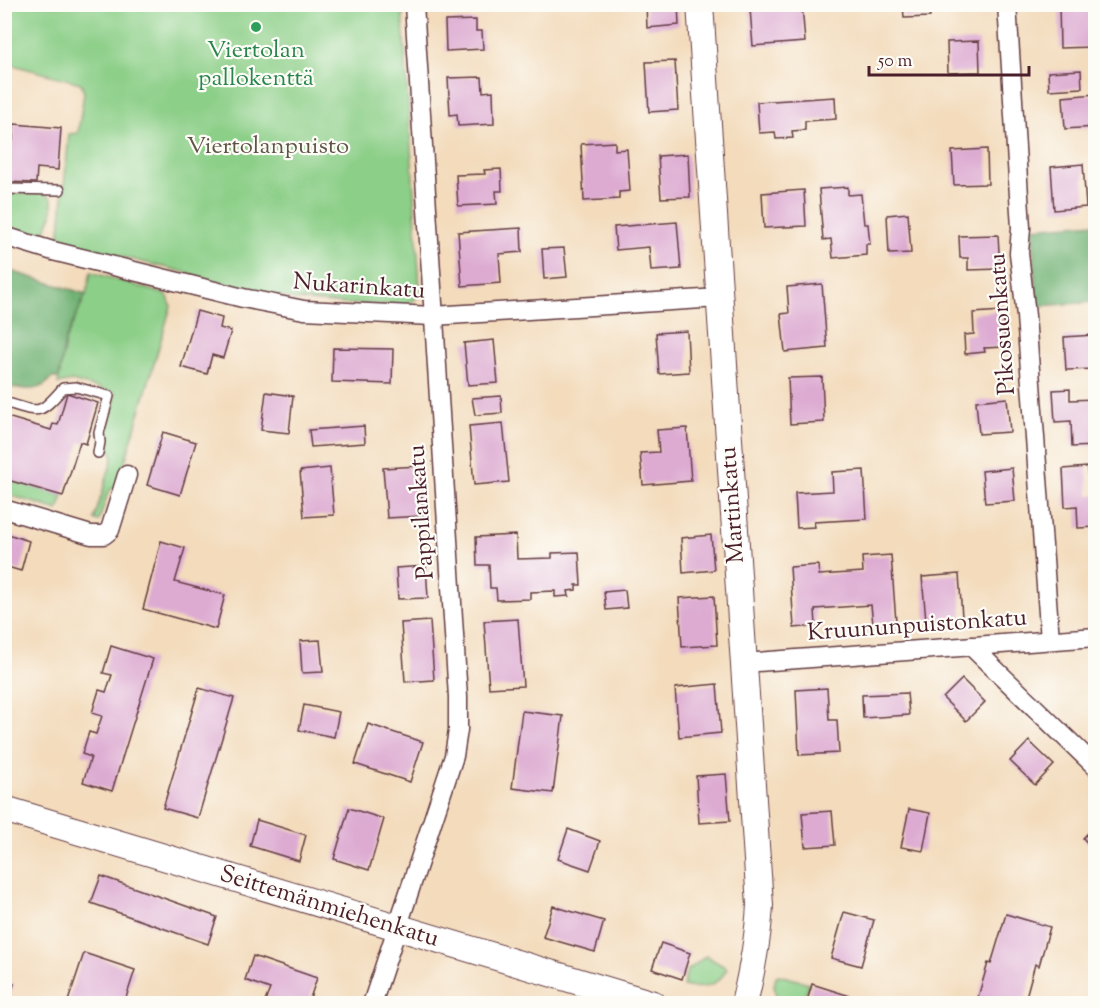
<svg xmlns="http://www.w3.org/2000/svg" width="1100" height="1008" viewBox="0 0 1100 1008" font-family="'Sorts Mill Goudy',serif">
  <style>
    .green { fill: #8ccf88; stroke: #6b775a; stroke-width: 1.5 }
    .forest { fill: #71b274; stroke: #5e6850; stroke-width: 1.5 }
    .building { fill: #ddabd2 }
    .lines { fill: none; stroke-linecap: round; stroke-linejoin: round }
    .lane-casing { stroke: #633b41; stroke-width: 12 }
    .street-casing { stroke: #633b41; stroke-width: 21 }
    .secondary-casing { stroke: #633b41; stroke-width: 28 }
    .lane { stroke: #fff; stroke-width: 9 }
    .street { stroke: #fff; stroke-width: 18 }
    .secondary { stroke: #fff; stroke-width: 26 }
    .leisure-dot { fill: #2e9e5b; stroke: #fdfcf7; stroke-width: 2 }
    .labels { text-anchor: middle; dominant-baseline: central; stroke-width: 4.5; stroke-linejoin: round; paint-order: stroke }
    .leisure-label { font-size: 24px; fill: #27864d; stroke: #fdfcf7 }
    .park-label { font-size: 24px; fill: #5e5447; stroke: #fdfcf7 }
    .street-label { font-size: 24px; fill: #4a1f2b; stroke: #fdfcf7 }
  </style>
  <rect width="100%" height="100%" fill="#fdfcf7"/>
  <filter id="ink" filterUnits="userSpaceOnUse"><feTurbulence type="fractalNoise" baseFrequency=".0167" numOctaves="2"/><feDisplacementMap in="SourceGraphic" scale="12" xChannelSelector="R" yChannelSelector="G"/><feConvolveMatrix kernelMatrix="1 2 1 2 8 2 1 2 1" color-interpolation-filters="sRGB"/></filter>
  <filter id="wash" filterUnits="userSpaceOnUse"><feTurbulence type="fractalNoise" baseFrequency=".008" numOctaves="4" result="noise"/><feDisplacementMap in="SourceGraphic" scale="24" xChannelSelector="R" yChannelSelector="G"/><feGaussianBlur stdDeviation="1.35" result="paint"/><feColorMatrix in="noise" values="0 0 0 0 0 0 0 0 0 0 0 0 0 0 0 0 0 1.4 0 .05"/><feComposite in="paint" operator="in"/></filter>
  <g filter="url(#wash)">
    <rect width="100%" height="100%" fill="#f3dbbc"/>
    <!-- green -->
    <g class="green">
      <polygon points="4,5 402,5 420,289 418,297 407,305 346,304 296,300 250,291 176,270 59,242 69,134 78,133 84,93 81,83 5,63"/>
      <polygon points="45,193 52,199 52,215 42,237 5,226 5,194"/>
      <polygon points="91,272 164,294 168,297 171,306 122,472 116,489 111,489 108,493 99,521 94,520 113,457 105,435 116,393 72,381 58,384 65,341 86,294"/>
      <polygon points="8,480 63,496 58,510 6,494"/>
      <path d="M706,956L727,968C719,986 702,990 683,986L687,971Z"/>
      <polygon points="779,975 809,983 802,1003 778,1003 774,986 776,976"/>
    </g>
    <!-- forest -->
    <g class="forest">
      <polygon points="1095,223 1095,302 1037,306 1032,228"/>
      <path d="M4,269L86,294L65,341L59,378H52C39,394 23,389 5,386Z"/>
    </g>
    <g id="blocks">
      <!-- building -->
      <g class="building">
        <polygon points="646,4 678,4 679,25 647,28"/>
        <polygon points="903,4 929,4 930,17 904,18"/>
        <polygon points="1059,4 1093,4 1094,18 1089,18 1089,35 1094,35 1094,47 1060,48"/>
        <polygon points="802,5 805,42 753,46 750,9"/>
        <polygon points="476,20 476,31 482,31 483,49 446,51 445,21"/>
        <polygon points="979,41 980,72 948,73 947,42"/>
        <polygon points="675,61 678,110 649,112 646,62"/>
        <polygon points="1081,70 1082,88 1049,90 1048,72"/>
        <polygon points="482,77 483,92 493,91 494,124 458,126 457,114 450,115 448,78"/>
        <polygon points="1095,94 1096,127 1065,129 1063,97"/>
        <polygon points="835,97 836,119 805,121 805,130 792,131 793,138 776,139 775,132 759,133 757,102"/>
        <polygon points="14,124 61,128 58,170 37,168 36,183 4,182 4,139 13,140"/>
        <polygon points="615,142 615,150 627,149 630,191 619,192 619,199 584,201 581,144"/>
        <polygon points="987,149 988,184 954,185 952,151"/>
        <polygon points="688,154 690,197 661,198 658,156"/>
        <polygon points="1083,164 1086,207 1054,210 1051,167"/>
        <polygon points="501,169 502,191 496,191 497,204 458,206 456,175 485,174 484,170"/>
        <polygon points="848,187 848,195 861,194 864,224 868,224 870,244 866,244 866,255 833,258 831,239 823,240 819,189"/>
        <polygon points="804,190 806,226 764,228 762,193"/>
        <polygon points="908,213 911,253 889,254 887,215"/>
        <polygon points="677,222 681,269 651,271 649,247 616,250 614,227"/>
        <polygon points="521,228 522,252 499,254 501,283 462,286 458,232"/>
        <polygon points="998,235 1000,269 968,270 968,258 960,258 959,236"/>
        <polygon points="564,248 567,277 544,279 542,249"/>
        <polygon points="822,284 827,348 785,352 781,314 789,313 787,287"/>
        <polygon points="197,311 222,318 220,328 231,331 223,358 212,355 207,374 181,367"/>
        <polygon points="1003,311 1005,347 984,348 985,352 965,354 964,335 974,334 973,313"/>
        <polygon points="687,331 689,372 659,374 656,333"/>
        <polygon points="1094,335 1096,369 1066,370 1064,337"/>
        <polygon points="494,340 498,383 468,385 464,343"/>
        <polygon points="333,348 393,349 392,384 332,382"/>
        <polygon points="822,377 824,422 790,424 788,378"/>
        <polygon points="1070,389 1070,400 1096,399 1096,446 1072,447 1071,421 1055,422 1053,390"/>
        <polygon points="266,392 293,396 289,433 261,430"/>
        <polygon points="67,393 98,403 86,444 80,442 63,496 4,479 4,416 51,430 53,424 58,425"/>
        <polygon points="501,396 502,413 475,415 472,398"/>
        <polygon points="1007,398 1010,432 979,434 976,401"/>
        <polygon points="503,423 509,482 474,485 469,426"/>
        <polygon points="364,426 365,443 311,447 309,430"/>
        <polygon points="687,428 691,481 643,485 640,453 659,452 657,430"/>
        <polygon points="163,432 196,442 180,495 147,485"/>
        <polygon points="420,466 423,516 387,518 383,468"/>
        <polygon points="1087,467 1089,495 1096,495 1096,527 1078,528 1077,506 1065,507 1063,469"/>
        <polygon points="330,468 334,515 304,517 300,471"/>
        <polygon points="1012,468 1015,501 985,503 982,471"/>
        <polygon points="864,470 867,519 814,522 815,527 797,528 795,493 833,491 832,472"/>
        <polygon points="8,534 29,541 21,571 4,566 4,544"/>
        <polygon points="516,535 517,559 552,558 552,553 579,552 581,585 576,585 576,590 568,591 569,596 555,597 555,591 530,592 530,599 497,600 496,588 490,588 489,565 477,565 476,537"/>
        <polygon points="711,535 714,570 683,573 681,538"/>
        <polygon points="161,541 185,548 175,582 225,595 216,629 143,609"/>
        <polygon points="891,555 896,622 873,624 871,605 815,609 816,626 794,628 790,567 818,565 819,575 863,572 862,557"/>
        <polygon points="426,566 428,598 398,599 396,568"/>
        <polygon points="959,574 962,617 926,620 922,577"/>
        <polygon points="625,590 627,608 606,610 604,592"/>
        <polygon points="714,596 717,645 682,647 679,598"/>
        <polygon points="518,619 523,686 489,688 484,621"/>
        <polygon points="430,621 434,680 405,682 401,623"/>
        <polygon points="320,640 323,672 302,673 300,641"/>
        <polygon points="111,646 153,659 112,791 83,782 91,757 82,754 89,732 96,734 102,716 92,713 99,690 106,692 112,675 103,673"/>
        <polygon points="962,679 985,702 966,721 943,698"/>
        <polygon points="717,684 721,733 679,737 675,688"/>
        <polygon points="199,688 234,698 198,818 163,808"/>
        <polygon points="827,688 829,720 837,720 839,753 799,755 796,690"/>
        <polygon points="907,693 909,715 863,718 862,695"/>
        <polygon points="304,705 339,712 334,737 299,730"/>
        <polygon points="522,711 563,716 553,793 512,788"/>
        <polygon points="368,724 423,742 410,782 355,764"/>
        <polygon points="1029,741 1054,765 1035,785 1010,761"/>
        <polygon points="726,774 730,821 699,823 696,776"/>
        <polygon points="349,808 384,819 369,870 334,859"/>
        <polygon points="909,809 930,813 923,851 901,847"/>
        <polygon points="832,811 835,845 805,847 802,813"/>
        <polygon points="257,820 306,835 299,861 250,846"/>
        <polygon points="1096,825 1096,847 1093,849 1083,838"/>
        <polygon points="568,829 600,841 590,870 558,859"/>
        <polygon points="101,876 217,917 208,944 91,903"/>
        <polygon points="553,906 604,921 595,952 543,937"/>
        <polygon points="844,912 874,920 861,966 831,958"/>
        <polygon points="1006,914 1050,927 1039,966 1035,964 1024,1004 976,1004 988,963 991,964"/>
        <polygon points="661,943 690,953 682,979 652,969"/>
        <polygon points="84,953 135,970 124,1004 67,1004"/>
        <polygon points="253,956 317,978 308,1004 264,1004 270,989 245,980"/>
        <polygon points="4,981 14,984 7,1004 4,1004"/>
        <polygon points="812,984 850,996 848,1004 806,1004"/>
      </g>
    </g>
  </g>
  <g filter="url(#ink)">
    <use href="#blocks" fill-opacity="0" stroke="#633b41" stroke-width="1.5"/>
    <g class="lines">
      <defs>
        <g id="lane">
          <polyline points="4,189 60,190"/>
          <path d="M4,402C40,412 38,417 63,388L76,387L109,396L99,433L100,442L98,453"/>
        </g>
        <g id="street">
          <polyline points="1007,4 1021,228 1019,253 1026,316 1050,640"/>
          <polyline points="4,236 53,251 243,298 304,310 433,316 719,298"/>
          <polyline points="4,509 91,535 104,535 110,530 127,475"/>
          <polyline points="971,646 1096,767"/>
          <polyline points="743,663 1096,637"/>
          <polyline points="372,1004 454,756 458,730 458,697 414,4"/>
        </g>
        <g id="secondary">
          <path d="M700,4L760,905C758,939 752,971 744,1004"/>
          <polyline points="4,809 653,1004"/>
        </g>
      </defs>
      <!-- lane casing -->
      <use href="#lane" class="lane-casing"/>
      <!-- street casing -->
      <use href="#street" class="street-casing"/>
      <!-- secondary casing -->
      <use href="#secondary" class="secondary-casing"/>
      <!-- lane -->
      <use href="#lane" class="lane"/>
      <!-- street -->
      <use href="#street" class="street"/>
      <!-- secondary -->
      <use href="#secondary" class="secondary"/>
    </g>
  </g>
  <!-- markers -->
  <circle class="leisure-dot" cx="256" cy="27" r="6"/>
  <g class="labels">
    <!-- leisure labels -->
    <g class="leisure-label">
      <text x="256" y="51">Viertolan<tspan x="256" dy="28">pallokenttä</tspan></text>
    </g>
    <!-- park labels -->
    <g class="park-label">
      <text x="268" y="147">Viertolanpuisto</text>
    </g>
    <!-- street labels -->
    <g class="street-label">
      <text transform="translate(359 287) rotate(4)">Nukarinkatu</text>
      <text transform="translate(1003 324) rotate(-94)">Pikosuonkatu</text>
      <text transform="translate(733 505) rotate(-94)">Martinkatu</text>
      <text transform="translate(422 512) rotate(-94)">Pappilankatu</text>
      <text transform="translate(917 626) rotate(-4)">Kruununpuistonkatu</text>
      <text transform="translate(329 907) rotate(17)">Seittemänmiehenkatu</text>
    </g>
  </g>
  <!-- margin -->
  <rect width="1100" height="1008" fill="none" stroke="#fdfcf7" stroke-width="24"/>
  <!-- scale -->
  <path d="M869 66v9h160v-9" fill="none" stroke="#4a1f2b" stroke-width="3"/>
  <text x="878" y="66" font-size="18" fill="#4a1f2b" stroke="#fdfcf7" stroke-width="4.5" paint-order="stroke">50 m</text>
</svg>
